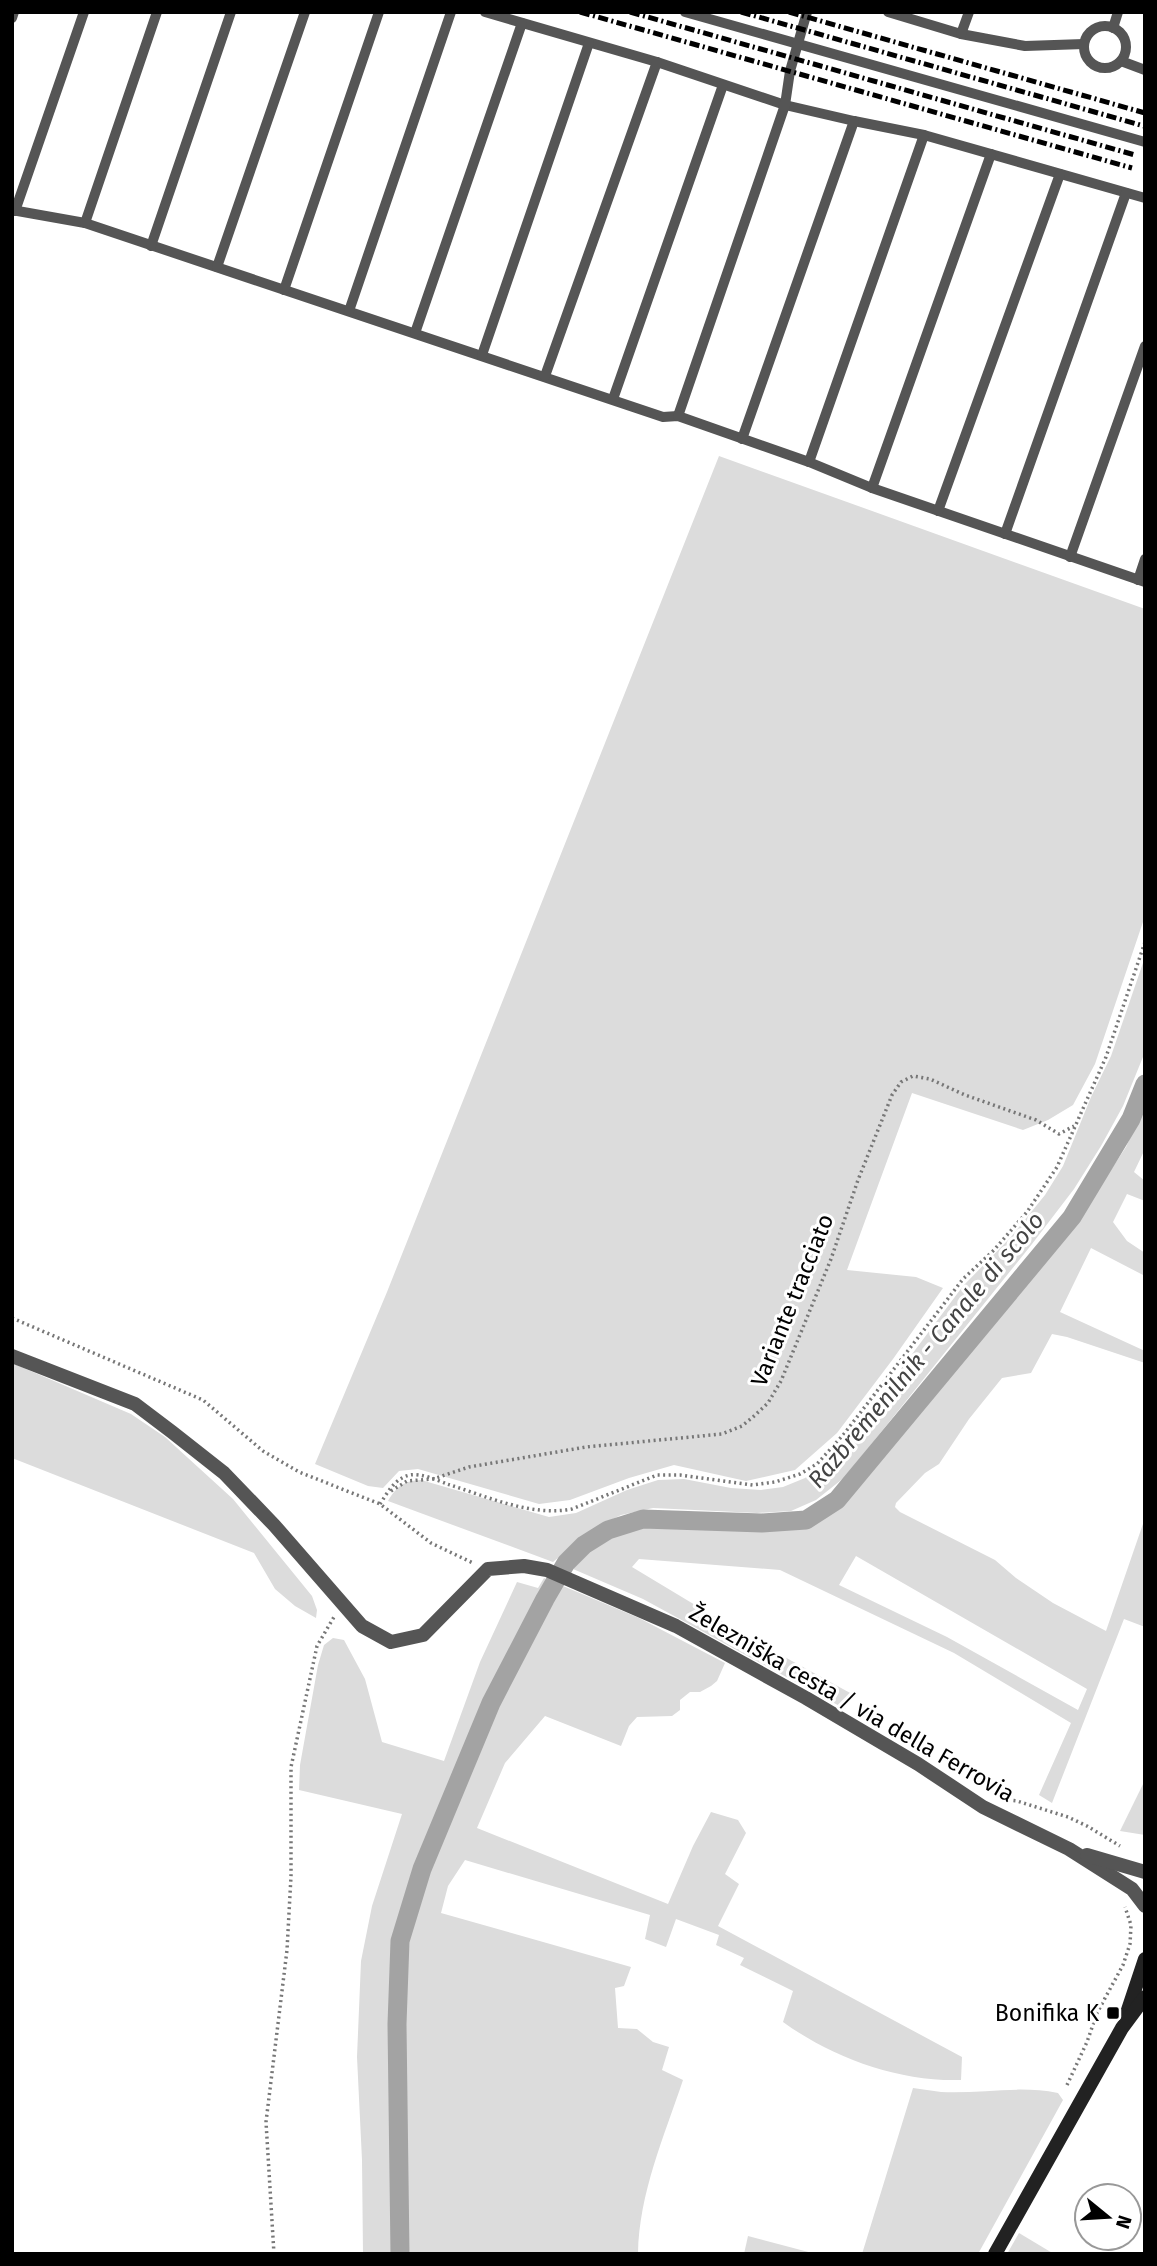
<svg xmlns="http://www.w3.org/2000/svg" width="1157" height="2266" viewBox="0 0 1157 2266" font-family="'Fira Sans',sans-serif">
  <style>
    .green { fill: #dcdcdc; fill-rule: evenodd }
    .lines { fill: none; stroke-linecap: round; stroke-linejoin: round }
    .canal { stroke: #a3a3a3; stroke-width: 19 }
    .path { stroke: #777; stroke-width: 3.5; stroke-dasharray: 2 3.5; stroke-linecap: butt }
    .service { stroke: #555; stroke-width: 10 }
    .minor { stroke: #555; stroke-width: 14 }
    .secondary { stroke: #222; stroke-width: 14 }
    .rail { stroke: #000; stroke-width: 5; stroke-dasharray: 10 3.5 2 3.5; stroke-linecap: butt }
    .poi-dot { fill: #000; stroke: #fff; stroke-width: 2.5 }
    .labels { text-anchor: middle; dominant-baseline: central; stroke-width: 6; stroke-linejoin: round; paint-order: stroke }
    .street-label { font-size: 23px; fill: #000; stroke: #fff }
    .poi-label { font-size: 23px; fill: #000; stroke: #fff; text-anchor: end }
    .water-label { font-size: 24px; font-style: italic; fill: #444; stroke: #fff }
  </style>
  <rect width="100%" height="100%" fill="#fff"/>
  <!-- green -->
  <g class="green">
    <polygon points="719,456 1145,609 1145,916 1095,1064 1073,1105 1048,1120 1023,1130 912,1093 847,1270 916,1277 943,1288 893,1359 837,1433 795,1470 746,1481 674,1465 629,1478 570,1500 539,1504 418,1469 399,1471 383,1488 368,1486 315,1464 387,1292"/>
    <path d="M1145,957V1052L1123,1106L1101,1146L1074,1189L1032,1244L845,1477L816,1500L791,1511L757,1513L653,1508L621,1515L593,1529L553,1562L388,1501C397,1486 404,1481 421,1480L549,1517L576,1513L627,1490L658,1480L684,1479L731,1488L761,1490L783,1487L805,1478L829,1460L865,1417L963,1286L1011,1237L1045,1195L1063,1166L1091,1097L1111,1056Z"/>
    <path d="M1145,1105V1149L1134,1172L1145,1181V1201L1127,1194L1113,1222L1127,1241L1145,1253V1276L1091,1248L1060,1312L1145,1351V1363L1067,1337L1052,1334L1031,1373L1002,1378L969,1419L939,1464L925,1473L896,1503L895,1507L900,1512L995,1560L1016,1578L1053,1603L1106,1631L1145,1518V1627L1124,1619L1052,1803L1039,1795L1071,1723L954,1653L780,1570L639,1559L632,1567L750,1638L852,1694L845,1709L643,1599L573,1569L596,1545L622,1533L644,1526H796L821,1517L861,1485L897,1437L1046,1257L1097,1191L1126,1147ZM856,1556L1087,1689L1078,1710L947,1637L839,1585Z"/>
    <polygon points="12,1363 131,1414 165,1437 233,1499 312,1596 317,1610 316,1618 295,1606 275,1589 254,1553 12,1458"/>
    <path d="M544,1578L639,1618L725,1663L717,1681L711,1686L700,1692H690L680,1700V1710L672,1716L637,1717L629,1726L621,1746L545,1716L505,1763L477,1828L668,1904L693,1846L711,1812L738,1820L746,1833L725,1874L739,1884L718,1926L962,2057L961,2080C899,2082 833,2058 783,2022L793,1991L740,1965L744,1958L716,1945L719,1935L676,1919L666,1947L645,1939L650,1915L465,1860L448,1886L441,1913L631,1967L624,1986L615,1988L618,2028L637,2029L653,2042L669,2047L662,2070L683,2080C664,2137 639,2193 638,2254H363L362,2160L357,2057L361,1961L372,1906L402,1814L299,1790L300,1765L318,1665L324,1645L333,1638L344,1640L365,1679L382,1742L444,1761L480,1662L517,1582L538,1588Z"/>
    <polygon points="1145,1780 1145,1835 1120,1831"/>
    <path d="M913,2088C922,2089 932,2091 941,2092C980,2094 1019,2085 1058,2093L1063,2100L978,2254H862Z"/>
    <polygon points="1019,2233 1054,2254 1007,2254"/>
    <polygon points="748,2236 816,2254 744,2254"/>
  </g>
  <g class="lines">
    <!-- canal -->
    <polyline class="canal" points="400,2254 397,2024 400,1941 422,1869 491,1703 545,1599 566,1563 584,1545 608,1530 643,1519 762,1523 806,1520 837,1500 1072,1217 1131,1119 1145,1084"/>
    <!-- path -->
    <g class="path">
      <polyline points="12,1318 203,1400 263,1451 299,1472 380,1504 431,1543 473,1563"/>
      <polyline points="391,1491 407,1481 433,1479 469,1467 586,1447 722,1434 742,1426 753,1417 768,1403 781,1381 831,1259 858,1180 892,1095 901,1082 913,1076 930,1079 965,1095 1036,1120 1059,1134 1074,1126"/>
      <path d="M380,1504C388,1492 395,1478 410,1475C421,1473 437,1480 447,1484C486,1496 531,1517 572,1509L657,1475H680L753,1485L775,1482L800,1474L817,1464L844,1434L963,1279L994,1250L1027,1212L1057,1167L1106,1057L1145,942"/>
      <polyline points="1008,1800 1017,1801 1068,1817 1087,1826 1120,1846"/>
      <polyline points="1067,2085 1087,2042 1097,2013 1123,1965 1130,1944 1131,1925 1125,1907"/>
      <polyline points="274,2254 266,2122 287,1950 291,1876 291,1767 317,1646 334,1617"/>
    </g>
    <!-- service -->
    <g class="service">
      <polyline points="485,12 657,62 785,105 854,121 924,135 1145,198"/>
      <polyline points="685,12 1145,142"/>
      <polyline points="888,12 961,34 1025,46 1084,44"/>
      <polyline points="12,18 14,12"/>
      <circle cx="1105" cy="47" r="21"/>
      <polyline points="1113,28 1118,12"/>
      <polyline points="961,34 969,12"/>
      <polyline points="1121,61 1145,70"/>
      <polyline points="12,210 85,223 663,417 678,416 809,462 872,488 1145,582"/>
      <polyline points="15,211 84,12"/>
      <polyline points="85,223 157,12"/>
      <polyline points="151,246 231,12"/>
      <polyline points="217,267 305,12"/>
      <polyline points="284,290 379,12"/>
      <polyline points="349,311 451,12"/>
      <polyline points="415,333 522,23"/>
      <polyline points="482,355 589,43"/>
      <polyline points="545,376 657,62"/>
      <polyline points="613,399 723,85"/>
      <polyline points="678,416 785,105 790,71 807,12"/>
      <polyline points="742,439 854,121"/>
      <polyline points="809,462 924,135"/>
      <polyline points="872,488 991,154"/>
      <polyline points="938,511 1060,174"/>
      <polyline points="1005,534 1126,193"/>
      <polyline points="1070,557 1145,346"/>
      <polyline points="1138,580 1145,559"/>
    </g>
    <!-- minor -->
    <g class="minor">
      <polyline points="12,1356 135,1404 172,1432 224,1473 274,1525 362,1626 391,1642 423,1635 488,1569 524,1566 547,1570 676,1626 806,1698 918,1764 983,1807 1069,1849 1132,1889 1145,1906"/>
      <polyline points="1087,1855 1145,1872"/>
    </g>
    <!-- secondary -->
    <g class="secondary">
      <polyline points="1127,2013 1145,1959"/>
      <polyline points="995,2254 1122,2028 1145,1997"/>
    </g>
    <!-- rail -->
    <g class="rail">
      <polyline points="580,12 1132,168"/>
      <polyline points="630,12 1135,155"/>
      <polyline points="741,12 1144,126"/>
      <polyline points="789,12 1145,113"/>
    </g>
  </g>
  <!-- markers -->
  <rect class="poi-dot" x="1106" y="2006" width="14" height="14" rx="3.5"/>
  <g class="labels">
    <!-- street labels -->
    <g class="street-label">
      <text transform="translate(792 1300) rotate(-68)">Variante tracciato</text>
      <text transform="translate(852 1703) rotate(30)">Železniška cesta / via della Ferrovia</text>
    </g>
    <!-- poi labels -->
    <g class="poi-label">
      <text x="1099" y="2013">Bonifika K</text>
    </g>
    <!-- water labels -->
    <g class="water-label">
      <text transform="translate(926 1350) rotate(-50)">Razbremenilnik - Canale di scolo</text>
    </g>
  </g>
  <!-- border -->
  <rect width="1157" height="2266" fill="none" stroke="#000000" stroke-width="28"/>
  <!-- north arrow -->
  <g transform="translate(1108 2217) rotate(108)"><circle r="33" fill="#ffffff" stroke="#999999" stroke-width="2"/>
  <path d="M0-5L12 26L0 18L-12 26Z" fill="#000000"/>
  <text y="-10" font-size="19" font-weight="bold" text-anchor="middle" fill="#000000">N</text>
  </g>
</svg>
